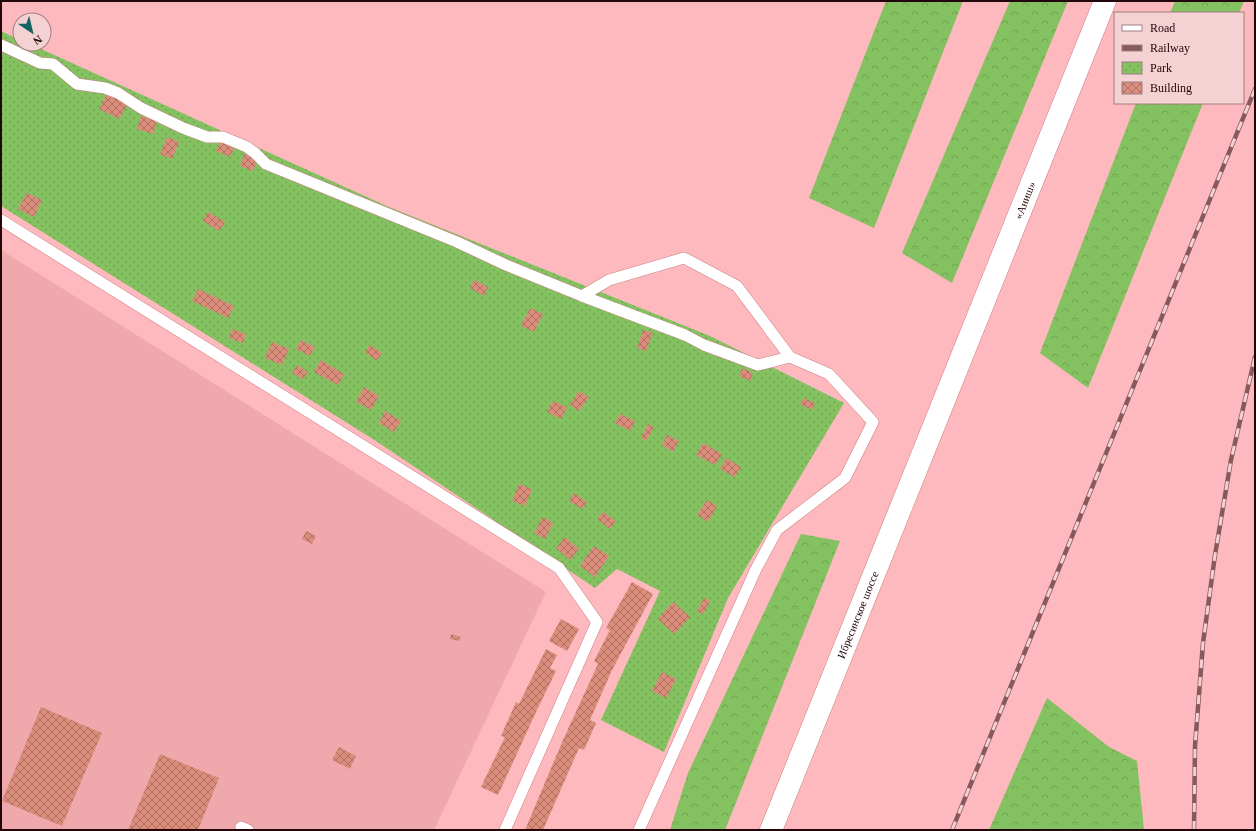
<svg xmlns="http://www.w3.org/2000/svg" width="1256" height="831" viewBox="0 0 1256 831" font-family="Georgia,serif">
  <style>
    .built { fill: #efa8ac }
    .forest { fill: url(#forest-crowns) }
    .park { fill: url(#park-dots) }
    .building { fill: url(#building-cross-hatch) }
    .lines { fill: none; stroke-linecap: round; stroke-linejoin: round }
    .service-casing { stroke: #ce7f85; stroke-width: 12 }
    .secondary-casing { stroke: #ce7f85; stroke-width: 23 }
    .service { stroke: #fff; stroke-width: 11 }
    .secondary { stroke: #fff; stroke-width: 22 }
    .rail-casing { stroke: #87585c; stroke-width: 4.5 }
    .rail { stroke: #f4d1d2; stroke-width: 3; stroke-dasharray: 9; stroke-linecap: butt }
    .labels { text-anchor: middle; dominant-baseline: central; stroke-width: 3.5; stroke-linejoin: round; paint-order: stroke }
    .street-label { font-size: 11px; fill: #220609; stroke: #f4d1d2 }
  </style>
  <defs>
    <pattern id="forest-crowns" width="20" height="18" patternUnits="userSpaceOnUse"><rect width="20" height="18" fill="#84c160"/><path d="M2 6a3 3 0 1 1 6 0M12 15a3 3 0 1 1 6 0" fill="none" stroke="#72a452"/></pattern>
    <pattern id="park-dots" width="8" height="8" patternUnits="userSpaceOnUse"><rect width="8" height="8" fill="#84c160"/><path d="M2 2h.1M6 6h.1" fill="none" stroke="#72a452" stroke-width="1.8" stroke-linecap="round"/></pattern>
    <pattern id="building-cross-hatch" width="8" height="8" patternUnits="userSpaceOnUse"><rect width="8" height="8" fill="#da8d7a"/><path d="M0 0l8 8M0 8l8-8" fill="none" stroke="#b07162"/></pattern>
  </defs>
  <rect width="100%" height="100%" fill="#fdb9bd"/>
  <!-- built -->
  <polygon class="built" points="1,250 546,592 434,830 1,830"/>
  <!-- forest -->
  <g class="forest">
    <polygon points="886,1 963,1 874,228 809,198"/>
    <polygon points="1010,1 1068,1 952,283 902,253"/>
    <polygon points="1175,1 1244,1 1239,13 1170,13"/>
    <polygon points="1136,103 1203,103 1088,388 1040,353"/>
    <polygon points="801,534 840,541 725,830 670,830 688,773"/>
    <polygon points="1047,698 1109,747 1137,761 1144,830 989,830"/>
  </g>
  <!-- park -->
  <polygon class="park" points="1,31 20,40 20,44 30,44 389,207 710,336 844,403 728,598 664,752 601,720 660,591 617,569 595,588 376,441 1,206"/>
  <!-- building -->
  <g class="building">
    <polygon points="107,94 127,105 119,119 99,109"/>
    <polygon points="141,116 157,121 153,134 137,129"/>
    <polygon points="167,137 179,142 172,159 160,154"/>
    <polygon points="221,140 235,146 230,157 216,151"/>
    <polygon points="244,154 258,159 253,171 240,166"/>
    <polygon points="27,193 42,200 34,217 18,209"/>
    <polygon points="208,212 225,222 219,231 203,221"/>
    <polygon points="474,280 488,287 484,296 470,288"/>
    <polygon points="198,289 234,306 228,318 192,301"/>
    <polygon points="530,308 543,314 534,332 521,326"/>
    <polygon points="232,329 246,334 243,343 229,338"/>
    <polygon points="643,330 653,333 646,351 637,348"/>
    <polygon points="301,340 315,347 310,356 296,349"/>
    <polygon points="272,342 289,349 282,365 265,358"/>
    <polygon points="370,345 382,353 377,361 365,352"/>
    <polygon points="321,360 344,374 338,385 314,372"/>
    <polygon points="297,365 308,372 303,379 292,373"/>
    <polygon points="742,368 753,373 750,381 739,376"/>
    <polygon points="364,387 379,396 371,410 356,402"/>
    <polygon points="579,391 589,397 579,411 570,405"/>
    <polygon points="804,398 815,403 812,410 800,404"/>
    <polygon points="553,401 567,407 561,419 547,412"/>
    <polygon points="385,411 401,421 394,432 379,423"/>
    <polygon points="620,414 635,421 630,431 615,423"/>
    <polygon points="648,424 654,427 646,441 641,438"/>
    <polygon points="667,435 679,441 673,452 662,445"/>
    <polygon points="703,443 722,454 715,465 696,455"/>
    <polygon points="726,458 741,467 735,477 720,469"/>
    <polygon points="519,484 532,489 525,506 512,501"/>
    <polygon points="574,493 587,502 582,509 569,501"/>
    <polygon points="707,500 717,506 708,522 697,515"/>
    <polygon points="603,512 616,521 610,529 597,519"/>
    <polygon points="543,517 553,523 545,539 534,533"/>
    <polygon points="306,531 316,536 312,544 302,539"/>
    <polygon points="565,537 579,549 570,560 556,548"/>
    <polygon points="594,546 609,556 595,577 580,566"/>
    <polygon points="632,582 653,594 612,670 590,720 596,723 584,750 579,748 543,830 525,830 563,740 598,664 594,661 610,630 606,628"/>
    <polygon points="704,598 710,601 703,614 697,611"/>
    <polygon points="673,602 690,617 674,634 658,619"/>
    <polygon points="561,619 579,629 567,651 549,641"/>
    <polygon points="451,634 461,637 460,641 450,639"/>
    <polygon points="546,649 557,655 550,668 556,671 536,712 498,795 481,787 505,737 501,736 516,702 519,704"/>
    <polygon points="662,672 676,679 666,698 652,691"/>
    <polygon points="41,707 102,733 62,826 2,801"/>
    <polygon points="339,747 356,756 350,769 332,760"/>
    <polygon points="160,754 219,778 198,830 128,830"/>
  </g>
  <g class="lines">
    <defs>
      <g id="service">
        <polyline points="1,45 40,63 53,64 77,84 105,88 118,93 141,108 183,128 207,137 223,137 247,147 255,153 266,164 457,242 506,265 582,296 685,335 704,345 758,365 790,357"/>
        <polyline points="1,220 559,568 597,622 505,830"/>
        <polyline points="582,296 609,280 684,258 737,286 790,357 829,374 873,422 845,478 777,530 756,569 639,830"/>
        <polyline points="241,827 248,830"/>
      </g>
      <g id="secondary">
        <path id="s1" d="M771,830L1105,1"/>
      </g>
    </defs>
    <!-- service casing -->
    <use href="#service" class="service-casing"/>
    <!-- secondary casing -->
    <use href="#secondary" class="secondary-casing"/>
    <!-- service -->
    <use href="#service" class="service"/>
    <!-- secondary -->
    <use href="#secondary" class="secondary"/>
    <defs>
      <g id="rail">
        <polyline points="952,830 1255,89"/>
        <polyline points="1194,830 1195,746 1203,643 1215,555 1231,460 1255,357"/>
      </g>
    </defs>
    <!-- rail casing -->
    <use href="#rail" class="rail-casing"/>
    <!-- rail -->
    <use href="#rail" class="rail"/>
  </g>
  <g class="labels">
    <!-- street labels -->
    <g class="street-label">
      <text stroke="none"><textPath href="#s1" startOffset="679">«Аниш»</textPath></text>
      <text stroke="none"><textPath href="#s1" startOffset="232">Ибресинское шоссе</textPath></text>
    </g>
  </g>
  <!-- border -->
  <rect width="1256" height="831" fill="none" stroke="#220609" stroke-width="4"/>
  <!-- legend -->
  <rect x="1114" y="12" width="130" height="92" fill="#f4d1d2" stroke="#a08082"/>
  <rect x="1122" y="25" width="20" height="6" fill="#ffffff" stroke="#a08082"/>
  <text x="1150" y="32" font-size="12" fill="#220609">Road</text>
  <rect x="1122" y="45" width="20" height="6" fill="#87585c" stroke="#a08082"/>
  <text x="1150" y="52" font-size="12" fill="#220609">Railway</text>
  <rect x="1122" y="62" width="20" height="12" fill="url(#park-dots)" stroke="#a08082"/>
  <text x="1150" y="72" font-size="12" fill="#220609">Park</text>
  <rect x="1122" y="82" width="20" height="12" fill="url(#building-cross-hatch)" stroke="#a08082"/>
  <text x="1150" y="92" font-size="12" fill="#220609">Building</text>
  <!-- north arrow -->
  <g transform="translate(32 32) rotate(145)"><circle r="19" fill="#f4d1d2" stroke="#a08082"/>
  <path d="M0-3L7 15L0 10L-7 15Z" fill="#146464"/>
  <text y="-6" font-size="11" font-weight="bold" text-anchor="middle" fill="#220609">N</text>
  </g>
</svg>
